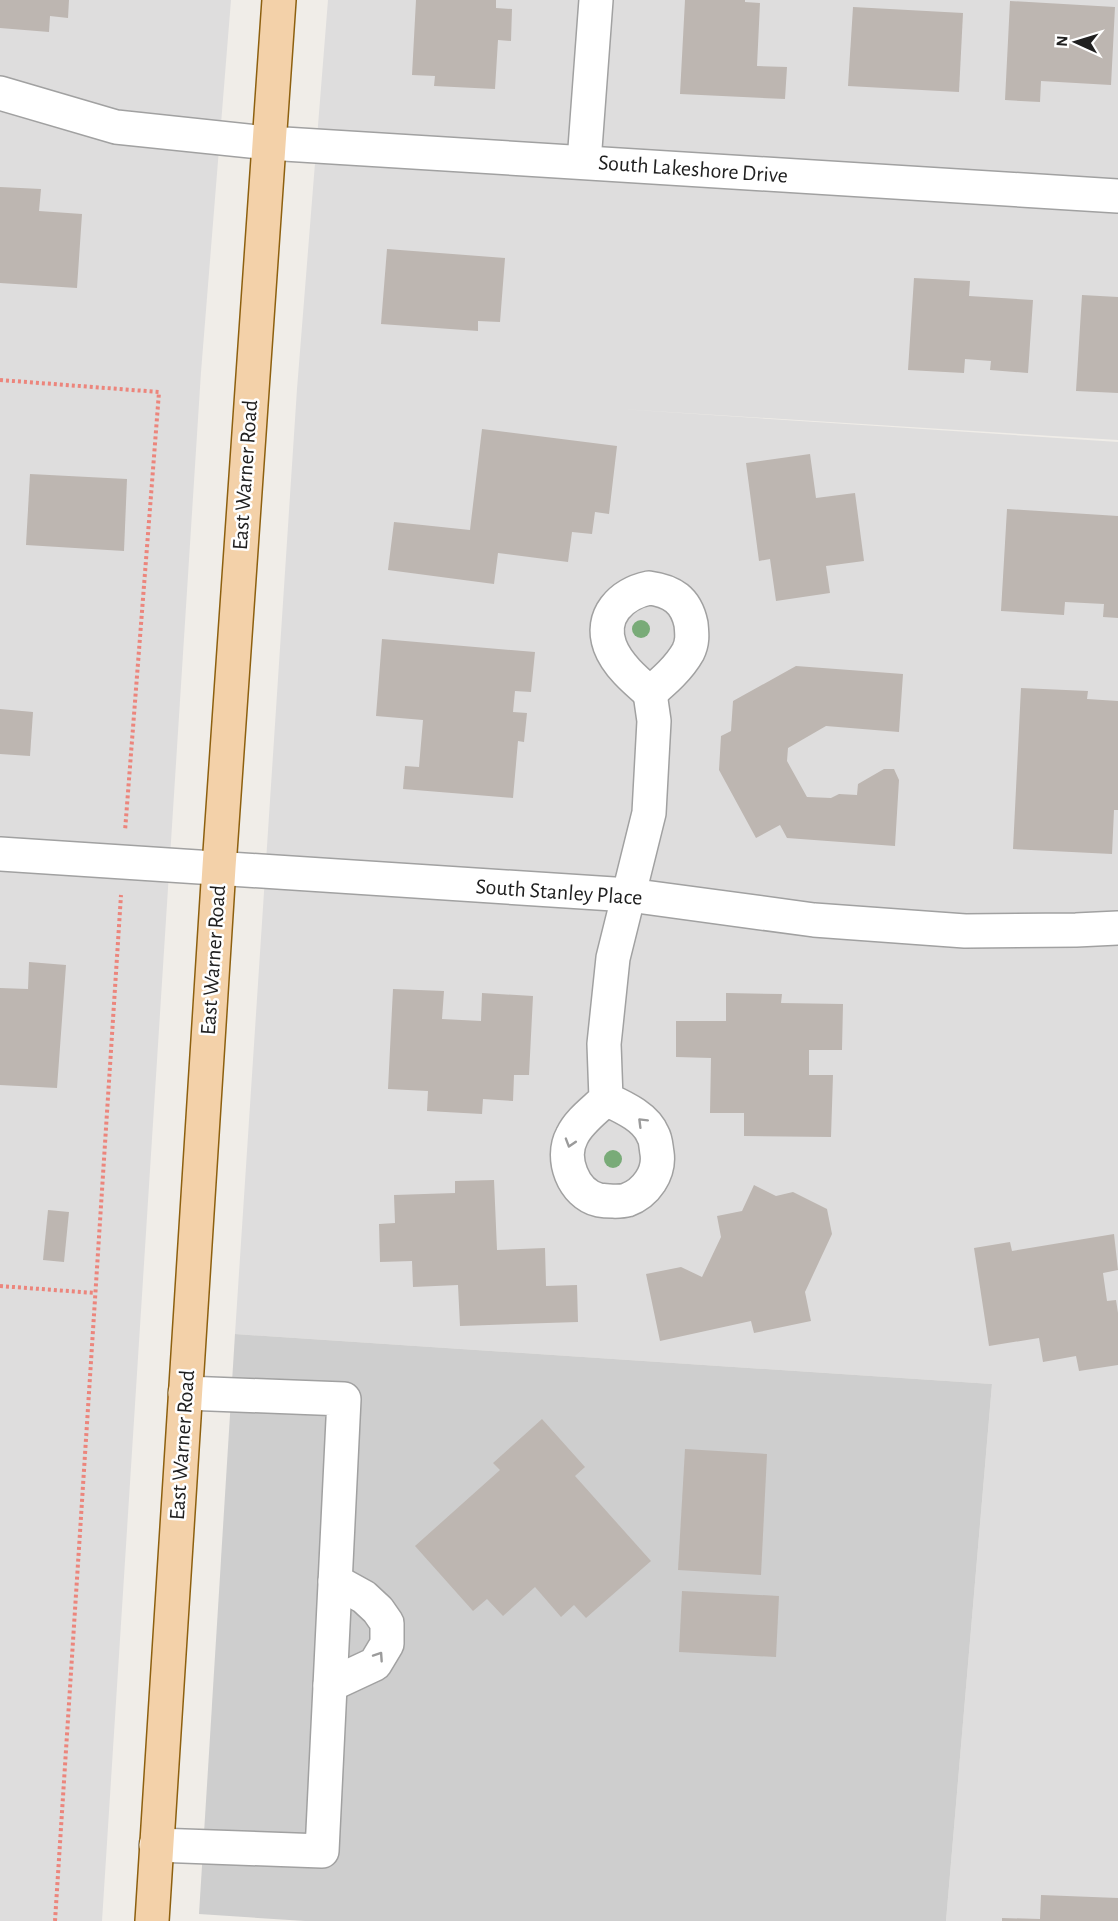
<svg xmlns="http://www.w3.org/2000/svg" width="1118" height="1921" viewBox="0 0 1118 1921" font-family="'Alegreya Sans',sans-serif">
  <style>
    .residential { fill: #dedddd }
    .religious { fill: #cecece }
    .building { fill: #bdb6b1 }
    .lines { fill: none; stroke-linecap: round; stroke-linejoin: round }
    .minor-casing { stroke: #a1a1a1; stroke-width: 36 }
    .major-casing { stroke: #8d600f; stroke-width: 36 }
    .path { stroke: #ec857c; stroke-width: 4; stroke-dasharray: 3 3; stroke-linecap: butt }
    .minor { stroke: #fff; stroke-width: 33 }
    .major { stroke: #f3d1a9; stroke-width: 33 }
    .tree { fill: #79ab78 }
    .oneway { stroke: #9b9b9b }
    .labels { text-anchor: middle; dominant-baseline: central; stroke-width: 5; stroke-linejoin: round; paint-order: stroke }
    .street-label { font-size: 22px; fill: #202020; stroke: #fff }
  </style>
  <rect width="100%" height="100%" fill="#f0ede8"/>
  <!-- residential -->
  <g class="residential">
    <polygon points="0,0 231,0 201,372 102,1921 0,1921"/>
    <polygon points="328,0 1118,0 1118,440 620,409 1118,442 1118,1921 946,1921 992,1384 235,1334 297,389"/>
  </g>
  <!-- religious -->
  <polygon class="religious" points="235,1334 992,1384 946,1921 305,1921 199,1914"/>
  <!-- building -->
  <g class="building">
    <polygon points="0,0 69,0 68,18 50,16 49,32 0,28"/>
    <polygon points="416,0 496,0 496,8 512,9 511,41 498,40 495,89 434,86 435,76 412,75"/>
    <polygon points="685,0 745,0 745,2 760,3 757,66 787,67 785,99 680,94"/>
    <polygon points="1010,1 1115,7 1111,85 1041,81 1040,102 1005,100"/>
    <polygon points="853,7 963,13 959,92 848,86"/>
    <polygon points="0,187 41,189 39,211 82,214 77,288 0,283"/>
    <polygon points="387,249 505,258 500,322 478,321 478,331 381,324"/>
    <polygon points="914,278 970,281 969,296 1033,300 1028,373 990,370 991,361 965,359 964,373 908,370"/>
    <polygon points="1082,295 1118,297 1118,393 1076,391"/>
    <polygon points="482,429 617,446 609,514 595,512 592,534 572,532 568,562 498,553 494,584 388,570 394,522 470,530"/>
    <polygon points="810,454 816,498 855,493 864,561 826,566 830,593 776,601 770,559 759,561 746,463"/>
    <polygon points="30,474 127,479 124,551 26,545"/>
    <polygon points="1007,509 1118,516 1118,618 1103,617 1104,604 1065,602 1064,615 1001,611"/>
    <polygon points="382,639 535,652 531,692 515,691 513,712 527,713 524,742 518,741 513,798 403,789 405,766 419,767 423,720 376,716"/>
    <polygon points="796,666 903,674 899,732 826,726 788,748 787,761 807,797 831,798 839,794 857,795 858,784 884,769 894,769 899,780 895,846 787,838 780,825 756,838 719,770 721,736 731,731 733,701"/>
    <polygon points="1021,688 1088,691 1087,699 1118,701 1118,810 1114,810 1112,854 1013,849"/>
    <polygon points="0,709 33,712 30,756 0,754"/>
    <polygon points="29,962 66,965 57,1088 0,1085 0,988 28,989"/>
    <polygon points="393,989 444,991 442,1019 481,1021 482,993 533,996 529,1075 514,1075 513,1101 483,1099 482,1114 427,1111 428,1091 388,1089"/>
    <polygon points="726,993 782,994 781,1003 843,1004 842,1050 809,1050 809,1075 833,1075 831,1137 744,1136 744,1113 710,1113 711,1058 676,1057 676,1021 726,1021"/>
    <polygon points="494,1180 497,1250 545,1248 546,1286 577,1285 578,1322 460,1326 458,1285 413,1287 412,1261 380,1262 379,1224 395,1223 394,1195 455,1193 455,1181"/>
    <polygon points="754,1185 776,1196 793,1192 827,1209 832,1234 805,1292 811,1321 754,1333 751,1321 660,1341 646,1274 681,1267 702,1277 721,1237 717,1216 742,1211"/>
    <polygon points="48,1210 69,1212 64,1262 43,1260"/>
    <polygon points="1114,1234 1118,1270 1103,1273 1107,1301 1116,1300 1118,1313 1118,1365 1079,1371 1076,1356 1043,1362 1039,1338 989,1346 974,1248 1010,1242 1012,1251"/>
    <polygon points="542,1419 585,1467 575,1476 651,1561 586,1618 574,1605 561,1617 535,1587 503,1616 487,1599 473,1611 415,1546 500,1470 493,1463"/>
    <polygon points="685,1449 767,1454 761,1575 678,1570"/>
    <polygon points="682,1591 779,1596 776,1657 679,1652"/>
    <polygon points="1041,1895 1118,1898 1118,1921 1002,1921 1002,1918 1040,1919"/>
  </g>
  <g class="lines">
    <defs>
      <g id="minor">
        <polyline points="0,93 116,127 268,143 1118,196"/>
        <polyline points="584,162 596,0"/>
        <path d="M649,588C672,591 686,600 691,624C692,634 693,642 688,652C679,668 664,681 650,693C636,681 617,665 610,646C599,616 621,594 649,588Z"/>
        <polyline points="0,854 629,895 814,920 965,931 1076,930 1118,928"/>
        <path d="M606,1099C623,1107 646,1117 653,1135C656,1140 656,1148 657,1153C660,1173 646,1193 627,1200C620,1202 605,1201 599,1200C573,1194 560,1158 572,1136C579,1121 595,1110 606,1099L604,1044L613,958L649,813L654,721L650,693"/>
        <polyline points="330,1685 375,1664 387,1644 387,1623 378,1610 364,1597 335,1581"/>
        <polyline points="156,1845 322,1851 344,1399 185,1393"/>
      </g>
      <polyline id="major" points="152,1921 219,867 279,0"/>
    </defs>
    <!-- minor casing -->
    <use href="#minor" class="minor-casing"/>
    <!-- major casing -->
    <use href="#major" class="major-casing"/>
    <!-- path -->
    <g class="path">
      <polyline points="0,380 159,392 125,831"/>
      <polyline points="0,1286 95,1293"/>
      <polyline points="55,1921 121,895"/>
    </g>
    <!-- minor -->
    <use href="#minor" class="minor"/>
    <!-- major -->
    <use href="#major" class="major"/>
  </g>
  <!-- trees -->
  <g class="tree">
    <circle cx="641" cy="629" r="9"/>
    <circle cx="613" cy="1159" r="9"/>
  </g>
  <!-- one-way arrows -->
  <defs><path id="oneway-chevron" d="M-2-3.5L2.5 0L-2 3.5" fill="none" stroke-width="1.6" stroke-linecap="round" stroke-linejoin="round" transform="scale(1.5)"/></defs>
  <g class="oneway">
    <use href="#oneway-chevron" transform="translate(642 1122) rotate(-135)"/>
    <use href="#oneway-chevron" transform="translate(570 1143) rotate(107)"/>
    <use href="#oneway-chevron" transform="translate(379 1656) rotate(-56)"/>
  </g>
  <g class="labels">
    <!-- street labels -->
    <g class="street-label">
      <text transform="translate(693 169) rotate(4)">South Lakeshore Drive</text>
      <text transform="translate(245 475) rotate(-86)">East Warner Road</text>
      <text transform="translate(559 892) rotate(4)">South Stanley Place</text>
      <text transform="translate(213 960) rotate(-86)">East Warner Road</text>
      <text transform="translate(182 1445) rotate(-86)">East Warner Road</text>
    </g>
  </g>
  <!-- north arrow -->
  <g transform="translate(1076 42) rotate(274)" stroke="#ffffff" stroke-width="4.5" paint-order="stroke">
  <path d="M0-4.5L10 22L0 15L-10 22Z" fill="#202020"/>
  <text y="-9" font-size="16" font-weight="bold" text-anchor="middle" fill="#202020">N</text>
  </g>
</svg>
